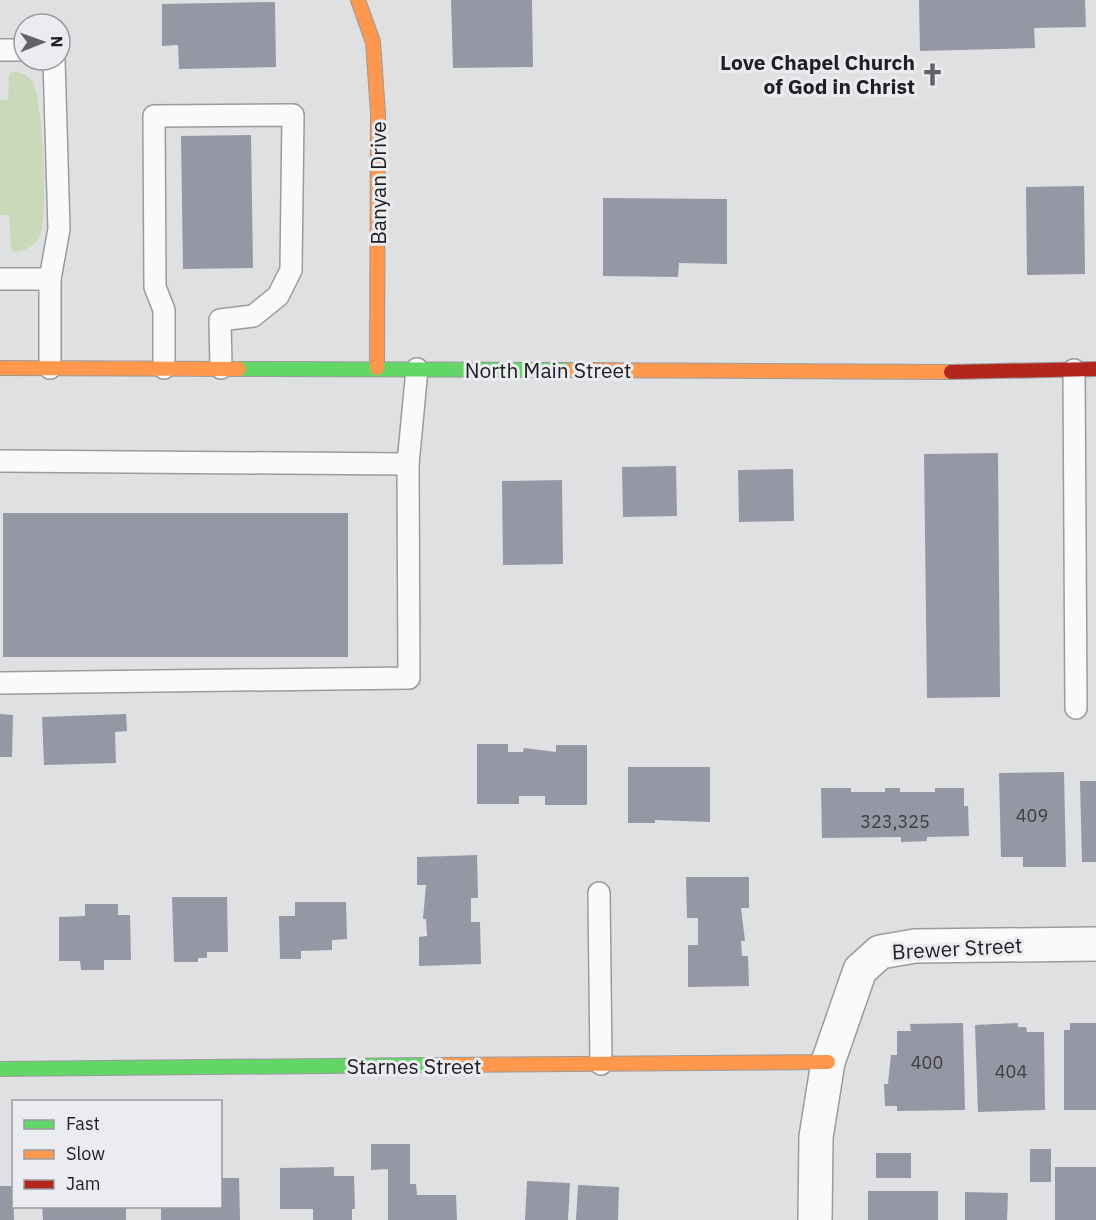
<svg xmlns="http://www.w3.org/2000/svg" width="1096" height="1220" viewBox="0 0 1096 1220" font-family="'IBM Plex Sans',sans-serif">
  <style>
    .green { fill: #cadab8 }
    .building { fill: #9697a4 }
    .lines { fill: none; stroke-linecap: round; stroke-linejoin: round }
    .lane-casing { stroke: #9a9b9c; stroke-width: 24 }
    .street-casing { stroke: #9a9b9c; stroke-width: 36 }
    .fast-casing { stroke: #9a9b9c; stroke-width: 16 }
    .slow-casing { stroke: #9a9b9c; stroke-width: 16 }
    .jam-casing { stroke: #9a9b9c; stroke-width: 16 }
    .lane { stroke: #fafafa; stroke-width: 21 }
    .street { stroke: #fafafa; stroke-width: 33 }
    .fast { stroke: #63d668; stroke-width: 14 }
    .slow { stroke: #ff974d; stroke-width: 14 }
    .jam { stroke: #b3261e; stroke-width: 14 }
    .labels { text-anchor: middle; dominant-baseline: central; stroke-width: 6; stroke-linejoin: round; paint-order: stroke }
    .number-label { font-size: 18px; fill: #3e3e42 }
    .poi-label { font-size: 21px; font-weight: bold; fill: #202022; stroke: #ebecf0; text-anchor: end }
    .street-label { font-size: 21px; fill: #202022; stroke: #ebecf0 }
  </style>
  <rect width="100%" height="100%" fill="#dfe0e1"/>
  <!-- green -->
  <path class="green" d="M13,72C21,72 27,74 32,81C43,96 49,219 40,236C35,247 25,250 14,252L11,249L9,215H0V100H8L9,74Z"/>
  <!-- building -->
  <g class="building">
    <polygon points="451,0 532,0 533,67 453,68"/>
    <polygon points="919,0 1085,0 1086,27 1034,28 1035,48 920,51"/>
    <polygon points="275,2 276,67 179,69 178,45 162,46 162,4"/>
    <polygon points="251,135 253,268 183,269 181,136"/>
    <polygon points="1084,186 1085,274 1027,275 1026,187"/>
    <polygon points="603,198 727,199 727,264 679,263 678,277 603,276"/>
    <polygon points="998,453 1000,697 927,698 924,454"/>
    <polygon points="676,466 677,516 623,517 622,467"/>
    <polygon points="793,469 794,521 739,522 738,470"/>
    <polygon points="562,480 563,564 503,565 502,481"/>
    <rect x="3" y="513" width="345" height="144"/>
    <polygon points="0,714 13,715 12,757 0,757"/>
    <polygon points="126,714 127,731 115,732 116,763 44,765 42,717"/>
    <polygon points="477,744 508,744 508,752 523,752 524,748 556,752 556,745 587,745 587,805 545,805 545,796 519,796 519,804 477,804"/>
    <polygon points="628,767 710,767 710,822 655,820 655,823 628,823"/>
    <polygon points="1064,772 1066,867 1023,867 1023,857 1001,857 999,773"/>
    <polygon points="1080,781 1096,781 1096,862 1082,862"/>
    <polygon points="821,788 851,788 851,792 885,792 885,788 900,788 900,792 935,792 935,788 964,788 964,806 968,806 969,836 927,837 927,841 901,842 901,837 822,838"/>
    <polygon points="477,855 478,898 471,898 471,922 480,922 481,964 419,966 419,937 427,936 426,919 423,919 426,885 417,885 417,857"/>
    <polygon points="686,877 749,877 749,908 741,908 745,941 741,941 742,956 748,956 749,986 688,987 688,945 698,945 698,918 687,918"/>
    <polygon points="172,897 227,897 228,952 207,952 207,958 198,958 198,962 174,962"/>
    <polygon points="295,902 346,902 347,939 332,940 332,950 301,951 301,959 280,959 279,916 295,916"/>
    <polygon points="85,904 118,904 118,915 130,915 131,960 104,960 104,970 81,970 80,961 59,961 59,917 85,916"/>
    <polygon points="963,1023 965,1110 897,1111 897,1106 885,1106 884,1084 888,1084 891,1055 897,1055 897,1031 911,1031 910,1024"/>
    <polygon points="1018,1023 1018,1027 1026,1027 1027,1032 1044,1032 1045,1110 978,1112 975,1025"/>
    <polygon points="1070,1023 1096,1023 1096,1110 1064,1110 1064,1030 1070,1030"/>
    <polygon points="371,1144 410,1144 410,1184 416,1184 417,1195 456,1195 457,1220 388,1220 388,1169 371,1170"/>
    <rect x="1030" y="1149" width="21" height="33"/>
    <rect x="876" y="1153" width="35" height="25"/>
    <polygon points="334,1167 334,1176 354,1176 355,1209 352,1209 352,1220 313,1220 313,1209 280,1209 280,1168"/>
    <rect x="1055" y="1167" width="41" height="53"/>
    <polygon points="220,1178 239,1178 240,1220 161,1220 161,1206 220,1206"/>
    <polygon points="527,1181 570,1183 568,1220 525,1220"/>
    <polygon points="578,1185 619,1187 618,1220 576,1220"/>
    <polygon points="0,1186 13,1186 14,1220 0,1220"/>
    <rect x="868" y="1191" width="70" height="29"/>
    <polygon points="965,1192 1008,1193 1007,1220 965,1220"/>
    <polygon points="42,1206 126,1206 126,1220 43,1220"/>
  </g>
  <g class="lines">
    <defs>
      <g id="lane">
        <polyline points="0,50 24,50"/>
        <polyline points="0,279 50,279"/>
        <polyline points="50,368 50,279 59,229 54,60"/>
        <polyline points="164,368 164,310 155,287 154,116 293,115 291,270 278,296 253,316 220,320 221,368"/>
        <polyline points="1074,370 1076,708"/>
        <polyline points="0,461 408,464"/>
        <polyline points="0,683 409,678 408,464 417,369"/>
        <polyline points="599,893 601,1064"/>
      </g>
      <polyline id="street" points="815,1220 816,1137 828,1062 860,970 880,952 915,946 1096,944"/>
      <g id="fast">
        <polyline points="239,369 571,370"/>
        <polyline points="0,1069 430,1065"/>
      </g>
      <g id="slow">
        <polyline points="358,0 373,42 378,113 377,368"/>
        <polyline points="0,368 239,369"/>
        <polyline points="571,370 951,372"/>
        <polyline points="430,1065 828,1062"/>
      </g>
      <polyline id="jam" points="951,372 1096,369"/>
    </defs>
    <!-- lane casing -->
    <use href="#lane" class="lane-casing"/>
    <!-- street casing -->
    <use href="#street" class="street-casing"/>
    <!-- fast casing -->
    <use href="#fast" class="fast-casing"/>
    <!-- slow casing -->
    <use href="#slow" class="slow-casing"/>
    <!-- jam casing -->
    <use href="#jam" class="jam-casing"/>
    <!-- lane -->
    <use href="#lane" class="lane"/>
    <!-- street -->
    <use href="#street" class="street"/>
    <!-- fast -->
    <use href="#fast" class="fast"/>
    <!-- slow -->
    <use href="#slow" class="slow"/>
    <!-- jam -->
    <use href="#jam" class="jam"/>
  </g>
  <!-- icons -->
  <defs>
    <symbol id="church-bare" viewBox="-9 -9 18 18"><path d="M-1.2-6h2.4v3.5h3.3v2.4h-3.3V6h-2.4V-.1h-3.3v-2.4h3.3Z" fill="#636365" stroke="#ebecf0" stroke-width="2.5" paint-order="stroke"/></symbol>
  </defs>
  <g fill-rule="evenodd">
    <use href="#church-bare" x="916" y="58" width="33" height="33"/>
  </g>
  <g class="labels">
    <!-- number labels -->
    <g class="number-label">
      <text x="1032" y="815">409</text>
      <text x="895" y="821">323,325</text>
      <text x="927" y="1062">400</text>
      <text x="1011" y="1071">404</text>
    </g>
    <!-- poi labels -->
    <g class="poi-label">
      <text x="915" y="62">Love Chapel Church<tspan x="915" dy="24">of God in Christ</tspan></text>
    </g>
    <!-- street labels -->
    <g class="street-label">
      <text transform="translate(378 183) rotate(-90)">Banyan Drive</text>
      <text x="548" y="370">North Main Street</text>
      <text transform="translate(957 948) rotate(-3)">Brewer Street</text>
      <text x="414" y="1066">Starnes Street</text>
    </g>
  </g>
  <!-- legend -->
  <rect x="12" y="1100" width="210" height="108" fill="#ebecf0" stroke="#9a9a9e" stroke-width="1.5"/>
  <rect x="24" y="1120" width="30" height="9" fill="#63d668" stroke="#9a9a9e" stroke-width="1.5"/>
  <text x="66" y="1130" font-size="18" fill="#202022">Fast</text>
  <rect x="24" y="1150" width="30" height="9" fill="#ff974d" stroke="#9a9a9e" stroke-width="1.5"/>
  <text x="66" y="1160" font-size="18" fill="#202022">Slow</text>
  <rect x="24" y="1180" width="30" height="9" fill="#b3261e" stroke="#9a9a9e" stroke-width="1.5"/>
  <text x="66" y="1190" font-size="18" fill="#202022">Jam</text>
  <!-- north arrow -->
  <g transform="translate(42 42) rotate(89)"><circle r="28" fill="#ebecf0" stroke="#9a9a9e" stroke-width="1.5"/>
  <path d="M0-4.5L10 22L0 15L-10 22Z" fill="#636365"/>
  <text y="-9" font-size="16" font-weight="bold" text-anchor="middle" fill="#202022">N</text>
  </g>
</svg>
